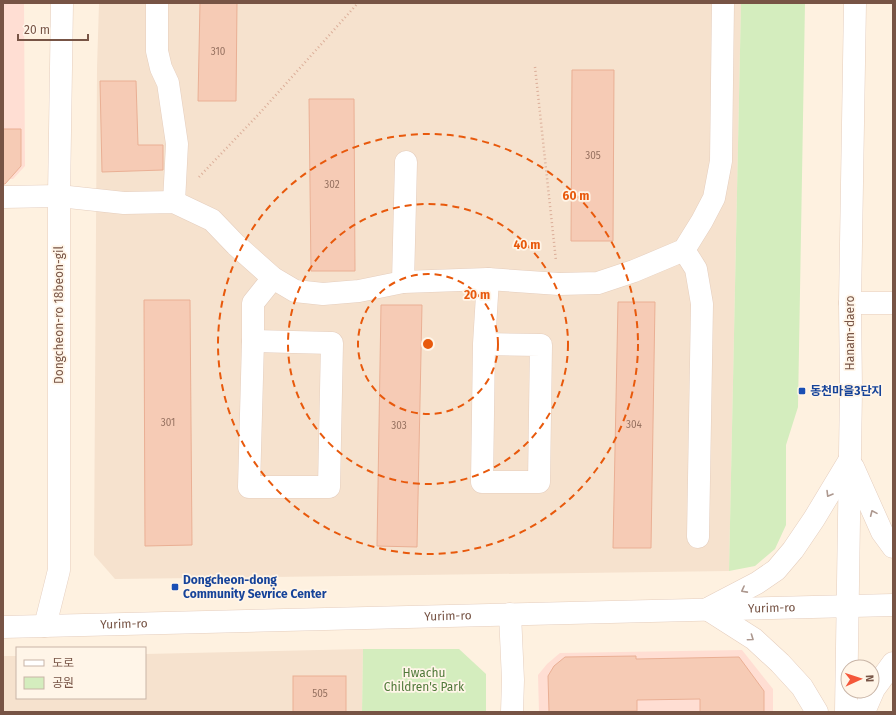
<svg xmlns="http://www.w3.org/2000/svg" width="896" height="715" viewBox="0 0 896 715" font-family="'Fira Sans','Noto Sans KR',sans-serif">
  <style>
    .residential { fill: #f6e2ce }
    .commercial { fill: #ffded3 }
    .green { fill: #d4edbe }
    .building { fill: #f6cbb5; stroke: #eaaf94 }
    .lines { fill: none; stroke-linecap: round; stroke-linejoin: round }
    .minor-casing { stroke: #e5cebe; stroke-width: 23 }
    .path { stroke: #dbae99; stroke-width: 2.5; stroke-dasharray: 1 3; stroke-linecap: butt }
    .minor { stroke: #fff; stroke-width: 22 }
    .oneway { stroke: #ad988f }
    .ring { fill: none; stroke: #e8590c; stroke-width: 2; stroke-dasharray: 7 5 }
    .transit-dot { fill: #1a4fb4; stroke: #fff5e8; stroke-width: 1.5 }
    .labels { text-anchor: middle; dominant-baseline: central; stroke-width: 3.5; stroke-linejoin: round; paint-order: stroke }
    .number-label { font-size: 10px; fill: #977261 }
    .street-label { font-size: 12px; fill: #775445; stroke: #fff5e8 }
    .transit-label { font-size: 12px; font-weight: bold; fill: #164399; stroke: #fff5e8; text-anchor: start }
    .park-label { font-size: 12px; fill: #50793a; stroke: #fff5e8 }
    .centre { fill: #e8590c; stroke: #fff5e8; stroke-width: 2 }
    .ring-label { font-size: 12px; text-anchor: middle; font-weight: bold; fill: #e8590c; stroke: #fff5e8; stroke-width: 3.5; stroke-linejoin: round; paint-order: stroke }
  </style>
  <rect width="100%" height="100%" fill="#fef1e0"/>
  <!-- residential -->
  <g class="residential">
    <polygon points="99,3 741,3 729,571 115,579 94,555 97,68"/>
    <polygon points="363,649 362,712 3,712 3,656 17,656 17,698 145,698 145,654"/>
  </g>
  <!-- commercial -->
  <g class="commercial">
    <polygon points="3,3 24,3 25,166 13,179 3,179"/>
    <polygon points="742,650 773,689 773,712 539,712 538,675 547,664 560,653"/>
  </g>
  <!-- green -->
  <g class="green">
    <polygon points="741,3 805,3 798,407 786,445 786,525 775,549 755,566 729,571"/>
    <polygon points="363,649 459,649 486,674 486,712 362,712"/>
  </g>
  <!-- building -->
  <g class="building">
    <polygon points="200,3 237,3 236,101 198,101"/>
    <polygon points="572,70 614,70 613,241 571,241"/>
    <polygon points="100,81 136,81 138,145 163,145 163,170 102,172"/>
    <polygon points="309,99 354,99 355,271 311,271"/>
    <polygon points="3,129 21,129 21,166 5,184 3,184"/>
    <polygon points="144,300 190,300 192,545 145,546"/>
    <polygon points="618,302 655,302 651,548 613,548"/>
    <polygon points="381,305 422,305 417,547 377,546"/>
    <polygon points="636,656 636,659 739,657 764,691 764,712 700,712 700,699 637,700 637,711 549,712 548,676 554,666 565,657"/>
    <rect x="293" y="676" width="53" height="36"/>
  </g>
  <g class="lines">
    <defs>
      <g id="minor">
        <polyline points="157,3 157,51 161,68 168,83 177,144 174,202"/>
        <polyline points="3,197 59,196 124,203 174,202 212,220 236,245 273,278 295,291 323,294 359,291 403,282 488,279 559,284 598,283 634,271 684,250 702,221 714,198 721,161 723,3"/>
        <polyline points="684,250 696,269 702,304 698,537"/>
        <polyline points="403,282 406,162"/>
        <polyline points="850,303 893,303"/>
        <polygon points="253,341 332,343 329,487 249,487"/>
        <polyline points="253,341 253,303 273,278"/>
        <polyline points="484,344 541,345 539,482 482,482 484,344 488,279"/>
        <polyline points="853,467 882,532 893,547"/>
        <polyline points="711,607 757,583 776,570 793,550 814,519 849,461"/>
        <polyline points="707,609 754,639 780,663 802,687 817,712"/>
        <polyline points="510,614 513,680 512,712"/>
        <polyline points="45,626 59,570 59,196 62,3"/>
        <path id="s1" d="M3,627L893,605"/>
        <polyline points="846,712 851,390 850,303 855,3"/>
        <polyline points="864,712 874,689 893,663"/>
      </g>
    </defs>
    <!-- minor casing -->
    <use href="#minor" class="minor-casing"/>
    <!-- path -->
    <g class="path">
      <polyline points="535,67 556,261"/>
      <polyline points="199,177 258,115 358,3"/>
    </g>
    <!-- minor -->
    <use href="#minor" class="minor"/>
  </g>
  <!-- one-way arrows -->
  <defs><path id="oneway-chevron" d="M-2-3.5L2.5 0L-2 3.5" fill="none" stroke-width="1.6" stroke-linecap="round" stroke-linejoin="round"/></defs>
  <g class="oneway">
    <use href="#oneway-chevron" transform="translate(829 494) rotate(121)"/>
    <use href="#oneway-chevron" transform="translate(873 513) rotate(-114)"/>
    <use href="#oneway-chevron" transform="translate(744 590) rotate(152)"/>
    <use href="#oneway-chevron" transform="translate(751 638) rotate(35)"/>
  </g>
  <!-- distance rings -->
  <g class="ring">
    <circle cx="428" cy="344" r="70"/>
    <circle cx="428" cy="344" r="140"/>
    <circle cx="428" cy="344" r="210"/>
  </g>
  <!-- markers -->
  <g class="transit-dot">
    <rect x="798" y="387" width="8" height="8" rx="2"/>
    <rect x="171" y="583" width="8" height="8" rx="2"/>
  </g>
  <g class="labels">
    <!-- number labels -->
    <g class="number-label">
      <text x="218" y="52">310</text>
      <text x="593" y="156">305</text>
      <text x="332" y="185">302</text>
      <text x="168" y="423">301</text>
      <text x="634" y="425">304</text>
      <text x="399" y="426">303</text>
      <text x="320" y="694">505</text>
    </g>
    <!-- street labels -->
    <g class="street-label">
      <text transform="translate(59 315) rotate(-90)">Dongcheon-ro 18beon-gil</text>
      <text transform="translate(850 333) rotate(-90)">Hanam-daero</text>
      <text stroke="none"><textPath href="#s1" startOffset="769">Yurim-ro</textPath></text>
      <text stroke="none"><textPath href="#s1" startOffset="445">Yurim-ro</textPath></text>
      <text stroke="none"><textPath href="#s1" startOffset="121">Yurim-ro</textPath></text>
    </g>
    <!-- transit labels -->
    <g class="transit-label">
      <text x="810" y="391">동천마을3단지</text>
      <text x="183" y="580">Dongcheon-dong<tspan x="183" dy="14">Community Sevrice Center</tspan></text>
    </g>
    <!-- park labels -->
    <g class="park-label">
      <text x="424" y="673">Hwachu<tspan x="424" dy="14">Children's Park</tspan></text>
    </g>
  </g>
  <circle cx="428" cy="344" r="6" class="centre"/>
  <g class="ring-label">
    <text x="576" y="200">60 m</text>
    <text x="527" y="249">40 m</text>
    <text x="477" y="299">20 m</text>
  </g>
  <!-- border -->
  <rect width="896" height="715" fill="none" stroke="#775445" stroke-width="8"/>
  <!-- legend -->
  <rect x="16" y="647" width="130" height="52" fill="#fff5e8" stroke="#c9b5a7"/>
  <rect x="24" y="660" width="20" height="6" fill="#ffffff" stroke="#c9b5a7"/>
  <text x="52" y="667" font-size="12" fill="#775445">도로</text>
  <rect x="24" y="677" width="20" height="12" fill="#d4edbe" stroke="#c9b5a7"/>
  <text x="52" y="687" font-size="12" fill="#775445">공원</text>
  <!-- north arrow -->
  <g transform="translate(860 679) rotate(87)"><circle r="19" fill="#fff5e8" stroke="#c9b5a7"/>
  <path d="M0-3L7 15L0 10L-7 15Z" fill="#f4573a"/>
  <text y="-6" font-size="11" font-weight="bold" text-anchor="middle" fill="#775445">N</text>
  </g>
  <!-- scale -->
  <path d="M18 34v6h70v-6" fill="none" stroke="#775445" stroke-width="2"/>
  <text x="24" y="34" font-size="12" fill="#775445" stroke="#fff5e8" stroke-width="3" paint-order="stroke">20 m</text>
</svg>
